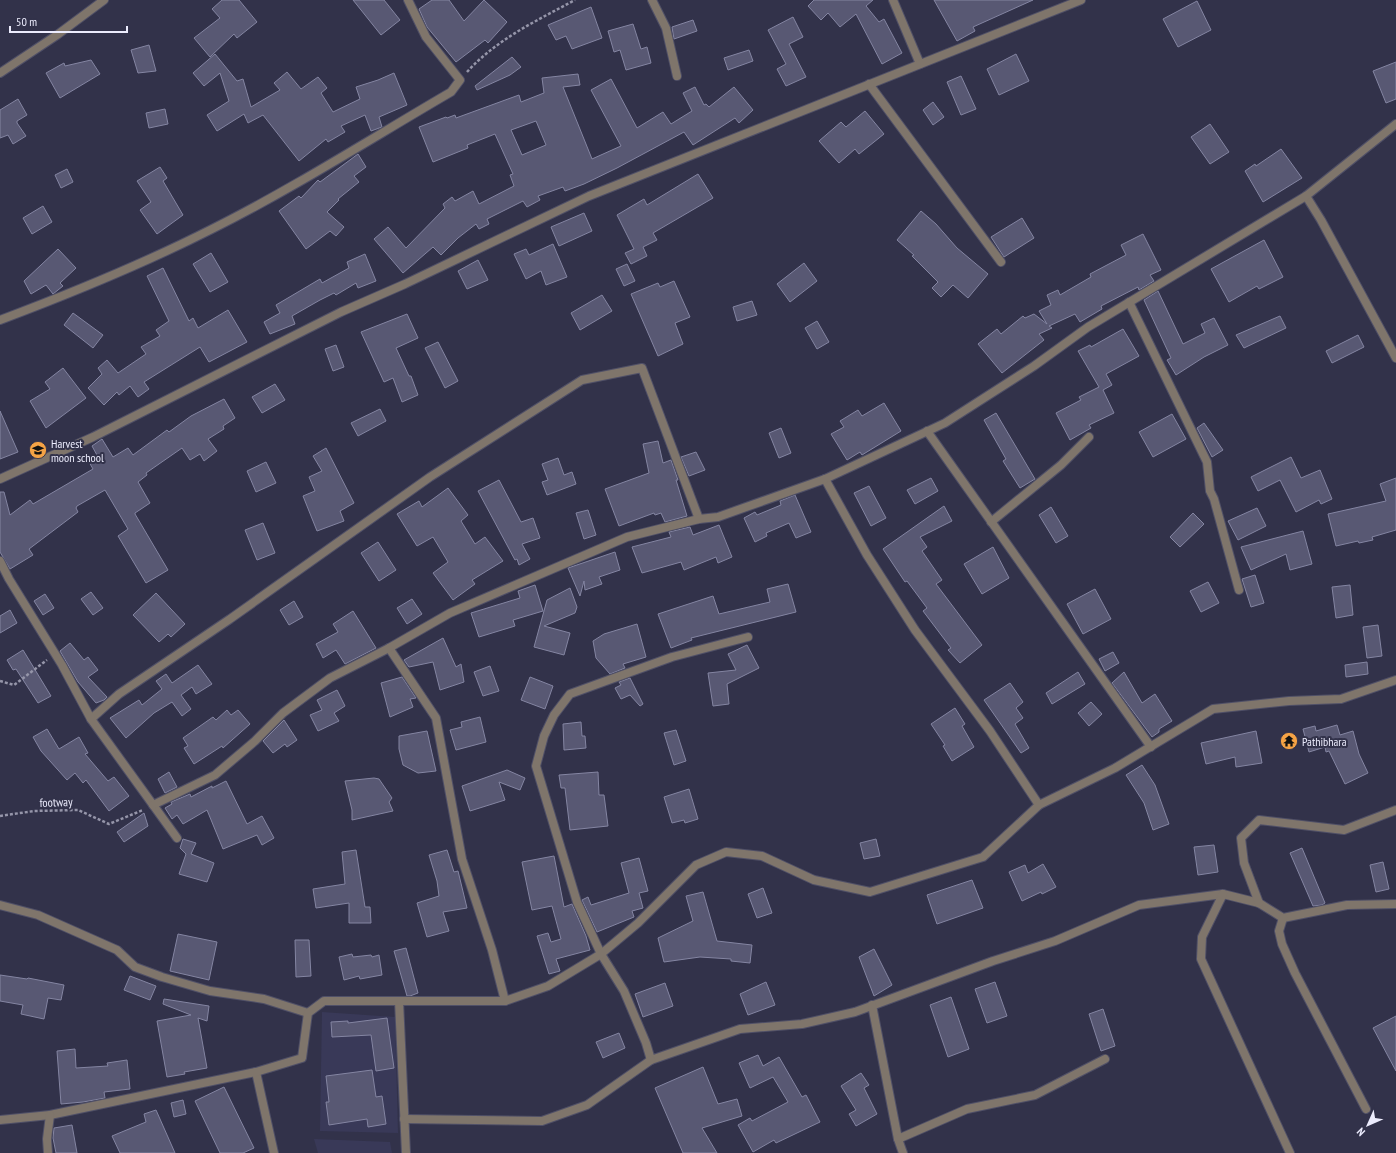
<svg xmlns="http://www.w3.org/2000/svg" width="1396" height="1153" viewBox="0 0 1396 1153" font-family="'PT Sans Narrow',sans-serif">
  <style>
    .built { fill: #393958 }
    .building { fill: #585873; stroke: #8485a2; fill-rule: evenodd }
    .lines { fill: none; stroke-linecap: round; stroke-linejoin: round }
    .service-casing { stroke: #505067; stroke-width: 10 }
    .minor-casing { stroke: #505067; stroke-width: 10 }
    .path { stroke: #9595a9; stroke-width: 2.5; stroke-dasharray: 3 2; stroke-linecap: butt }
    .service { stroke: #7f756b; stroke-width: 8 }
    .minor { stroke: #7f756b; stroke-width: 8 }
    .labels { text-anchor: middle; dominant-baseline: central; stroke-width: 4; stroke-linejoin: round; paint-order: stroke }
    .poi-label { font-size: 12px; fill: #ececfd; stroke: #32324a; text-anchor: start }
    .street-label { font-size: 12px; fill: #ececfd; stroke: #32324a }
  </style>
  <rect width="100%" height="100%" fill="#32324a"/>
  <!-- built -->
  <g class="built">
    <polygon points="322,1012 395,1017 398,1133 320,1131"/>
    <polygon points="314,1139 390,1142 392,1153 318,1153"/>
  </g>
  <!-- building -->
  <g class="building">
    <polygon points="222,0 239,0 257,22 237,38 234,34 210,57 194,38 220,18 212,9"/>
    <polygon points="353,0 384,0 400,20 381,35"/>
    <polygon points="432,0 449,0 464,21 484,0 507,22 488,43 485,40 456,62 427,27 419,9"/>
    <polygon points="814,0 873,0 866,6 879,22 884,19 902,53 882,64 856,14 840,27 828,13 821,20 808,6"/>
    <polygon points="934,0 1033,0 973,27 975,31 957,41"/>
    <polygon points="1197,1 1211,30 1178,47 1163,19"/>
    <polygon points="591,7 602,38 572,49 566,36 556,40 548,25"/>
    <polygon points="793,17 803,37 789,44 806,77 786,86 777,69 786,64 768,30"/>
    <polygon points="693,20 697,31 674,39 672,27"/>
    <polygon points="633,24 641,49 647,47 651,63 626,70 620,50 614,52 608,31"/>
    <polygon points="149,45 156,71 138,73 131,50"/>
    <polygon points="749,50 753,61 728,70 724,58"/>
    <polygon points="215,54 237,81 243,79 251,107 280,90 274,83 287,72 301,89 318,77 327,88 321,93 333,112 360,99 356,87 378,80 394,73 407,105 379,117 382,127 371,131 365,115 341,126 345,132 328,142 326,139 299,161 263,115 248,123 244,114 217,131 207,115 229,101 220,73 204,86 193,73"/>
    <polygon points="1016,54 1029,81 999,95 987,69"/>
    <polygon points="512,57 521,67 510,75 477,90 475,86"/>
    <polygon points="91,60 100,74 60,98 46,73 64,63 65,66"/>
    <polygon points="1396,62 1396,99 1386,103 1373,71"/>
    <path d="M578,74L580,85L563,87L592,159L621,146L591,90L611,79L637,128L663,112L671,124L692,111L683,93L695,87L704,105L706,104L709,107L734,87L753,110L739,123L735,118L693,145L684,132L617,168L584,184L565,191L563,187L538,196L540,200L527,207L523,201L487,219L489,224L479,229L476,224L458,238L441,255L433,247L403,273L374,239L388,227L406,248L445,208L443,204L452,197L455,201L473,191L479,204L514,186L510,175L513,174L495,134L467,145L468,148L433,162L419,127L446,117L447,118L455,115L456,118L519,95L521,102L544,93L542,78ZM536,121L546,145L522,155L511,130Z"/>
    <polygon points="961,76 976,109 961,115 947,82"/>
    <polygon points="18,99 27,115 17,121 17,123 26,136 13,144 8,135 0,138 0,110"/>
    <polygon points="933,102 944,117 933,125 923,110"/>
    <polygon points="165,109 168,124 149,128 146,113"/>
    <polygon points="865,111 884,134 859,154 855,149 839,163 819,141 841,122 846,127"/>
    <polygon points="1210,124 1229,152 1210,164 1191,137"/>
    <polygon points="1281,149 1302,178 1263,202 1245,171 1255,164 1256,166"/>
    <polygon points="358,154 366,167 354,176 359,182 338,199 339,200 327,212 344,227 336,236 330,231 306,249 279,211 299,196 301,198 318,180 320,182"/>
    <polygon points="160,167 167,178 163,181 183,215 157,234 140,210 151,202 137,181"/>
    <polygon points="67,169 73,182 61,188 55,175"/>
    <polygon points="698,174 713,198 653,233 657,240 643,247 647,256 631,264 625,253 634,249 617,215 644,199 647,205"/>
    <polygon points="43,206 52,222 32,234 23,218"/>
    <polygon points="921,211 936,224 957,248 988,274 968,298 953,285 941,297 932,288 938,282 912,256 914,255 897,240"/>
    <polygon points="584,213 592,231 559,246 551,227"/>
    <polygon points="1022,218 1034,238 1004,257 991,237"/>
    <polygon points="1143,234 1161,270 1150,275 1154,281 1139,290 1138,287 1101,306 1102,309 1080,322 1075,314 1049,326 1052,328 1039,334 1044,340 1002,373 978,344 997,329 1001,334 1023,316 1025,318 1034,314 1047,324 1039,311 1051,305 1047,295 1058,290 1060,295 1091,277 1090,274 1126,255 1121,245"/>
    <polygon points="1264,240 1283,277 1259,289 1257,286 1229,302 1211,269"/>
    <polygon points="553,244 567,277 546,285 541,271 526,279 514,254 526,249 529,255"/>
    <polygon points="58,249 76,268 60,283 63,286 53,294 46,285 31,294 24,281"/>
    <polygon points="211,253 228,282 210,292 193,264"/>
    <polygon points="365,254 376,281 358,288 356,283 336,295 334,293 320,300 292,316 295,324 270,334 264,322 280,313 276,305 320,279 322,283 349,268 347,262"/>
    <polygon points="478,260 488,280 467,289 458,271"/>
    <polygon points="804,263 817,281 790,302 777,284"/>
    <polygon points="627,264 635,281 624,286 616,269"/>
    <polygon points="163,268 189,321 193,318 198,328 228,310 247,342 209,362 200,347 144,382 149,389 138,397 130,386 119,395 117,392 104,405 88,388 102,374 98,368 107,360 118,373 146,354 141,347 160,336 156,330 169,321 147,276"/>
    <polygon points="674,281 690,317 675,323 683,344 658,356 631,294 658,283 660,287"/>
    <polygon points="1158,291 1183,344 1205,333 1201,324 1214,318 1228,345 1204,357 1176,375 1167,360 1171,358 1144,300"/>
    <polygon points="602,295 612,311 580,330 571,313"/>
    <polygon points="752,301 757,315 737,321 733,307"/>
    <polygon points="73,313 103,335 93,348 64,325"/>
    <polygon points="407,314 418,338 396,348 409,376 411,376 418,395 402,402 393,378 384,382 361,332"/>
    <polygon points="1280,316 1286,328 1244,348 1236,335"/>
    <polygon points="817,321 829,342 817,349 805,328"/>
    <polygon points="1123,329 1139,356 1106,374 1112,385 1103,390 1114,413 1089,425 1091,428 1070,440 1056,413 1081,400 1079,397 1099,387 1078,351 1090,345 1091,347"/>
    <polygon points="1358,335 1364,347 1332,363 1326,351"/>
    <polygon points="438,342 458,381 445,388 425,348"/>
    <polygon points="336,345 344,367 333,371 325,349"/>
    <polygon points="63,368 86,398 46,428 30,401 50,389 45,382"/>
    <polygon points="275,384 285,400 262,413 252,397"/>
    <polygon points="224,399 235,418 223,426 224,429 208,439 217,451 204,461 200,454 190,460 182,448 146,473 147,475 138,482 150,503 135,513 135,514 168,570 146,583 118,536 128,529 105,490 77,506 76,508 78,512 29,549 33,555 10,569 0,552 0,492 4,492 10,515 30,500 33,504 93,469 89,462 98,457 92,446 102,439 113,457 128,448 133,455 167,430 169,432 191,416"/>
    <polygon points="884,403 901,431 862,455 860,452 847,460 831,434 844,427 840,421 858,410 862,416"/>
    <polygon points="380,409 386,421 358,436 351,423"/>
    <polygon points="0,411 18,452 0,459"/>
    <polygon points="996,413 1035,479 1020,488 1003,461 1006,459 984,420"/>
    <polygon points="1172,414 1186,439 1153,457 1139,432"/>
    <polygon points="1204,423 1223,450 1212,457 1197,428"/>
    <polygon points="781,428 791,453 779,458 769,433"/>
    <polygon points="658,441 663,463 671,460 678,480 676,480 687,516 665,522 661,513 655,515 654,513 619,526 605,489 649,473 643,444"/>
    <polygon points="326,448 354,503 340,511 344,521 317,531 303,496 315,491 309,477 322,471 313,456"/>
    <polygon points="696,452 705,470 689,476 681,457"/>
    <polygon points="1291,457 1301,478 1320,470 1332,499 1321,504 1319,500 1296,512 1280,480 1258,491 1251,477"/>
    <polygon points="558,458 564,475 572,472 576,484 547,495 542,482 548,480 542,464"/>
    <polygon points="266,462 276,483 256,492 247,471"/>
    <polygon points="931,478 938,491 915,504 907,490"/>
    <polygon points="1396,478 1396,530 1372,537 1373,540 1359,543 1358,541 1336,546 1328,514 1386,501 1380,484"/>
    <polygon points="499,480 521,522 533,518 540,538 522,544 530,559 519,565 517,559 515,560 478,491"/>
    <polygon points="869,486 886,518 871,526 854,493"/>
    <polygon points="448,488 468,515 461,521 475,544 485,537 503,561 472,580 475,584 453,600 433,573 448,562 433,537 417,546 397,514 419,501 422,507"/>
    <polygon points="795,495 811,532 796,538 789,523 766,533 767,536 755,542 744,518 755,512 757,515 781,505 780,501"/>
    <polygon points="944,506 952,521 920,537 927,547 922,551 942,580 936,584 982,645 960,663 948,650 951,648 923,611 927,608 907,581 905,582 883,549"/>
    <polygon points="1051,507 1068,536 1056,543 1039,515"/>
    <polygon points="1257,508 1266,526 1238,540 1228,521"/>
    <polygon points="588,510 596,535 584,539 576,513"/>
    <polygon points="1193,513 1204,524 1180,547 1170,537"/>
    <polygon points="263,523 275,553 257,560 245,530"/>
    <polygon points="719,525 732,557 718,563 716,557 684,570 681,562 642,573 632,547 671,537 669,532 690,527 693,535"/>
    <polygon points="1303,531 1312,564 1290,570 1286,554 1251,570 1241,547"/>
    <polygon points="378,542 396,570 379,581 361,553"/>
    <polygon points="993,547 1009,578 982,594 964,564"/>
    <polygon points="615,552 620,570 599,577 602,584 585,590 584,581 580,596 568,568"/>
    <polygon points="1255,575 1264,603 1251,607 1242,579"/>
    <polygon points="1208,582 1219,603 1201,612 1190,591"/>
    <polygon points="788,584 796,612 691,638 692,640 671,648 658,614 713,596 719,614 770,602 767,589"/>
    <polygon points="535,585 543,611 513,620 515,626 479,637 471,613 520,598 518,591"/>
    <polygon points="1350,585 1353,615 1336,618 1332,587"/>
    <polygon points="570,588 577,607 575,613 544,626 570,633 564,655 534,647 547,600"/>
    <polygon points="1095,589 1111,619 1083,634 1067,604"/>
    <polygon points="91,592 103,608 93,615 81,599"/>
    <polygon points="156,593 185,624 171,637 168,634 159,642 133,615"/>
    <polygon points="45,594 54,608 43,615 34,601"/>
    <polygon points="412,599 422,614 407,624 397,608"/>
    <polygon points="294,601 303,617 289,625 280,610"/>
    <polygon points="10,610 17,623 0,633 0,616"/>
    <polygon points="353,611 376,648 345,664 336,650 323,658 316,644 338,632 333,624"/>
    <polygon points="637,624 646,657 623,664 625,668 610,674 596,658 593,641 604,634"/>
    <polygon points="1378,625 1382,656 1367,658 1363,627"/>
    <polygon points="443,638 456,667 461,664 464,682 440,690 433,662 409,667 404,660"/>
    <polygon points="70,643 84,660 88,657 98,670 88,677 107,697 104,700 96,703 78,682 60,651"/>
    <polygon points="747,645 759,668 727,684 729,704 713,706 708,673 736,670 728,654"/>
    <polygon points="23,650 51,696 38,703 16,669 13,670 7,660"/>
    <polygon points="1113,652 1119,663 1105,671 1099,659"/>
    <polygon points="1367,662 1368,674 1346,677 1345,665"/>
    <polygon points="198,665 212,684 196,694 192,687 181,695 191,709 182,716 172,702 154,713 126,738 110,718 139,700 142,705 162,689 156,681 166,674 172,683"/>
    <polygon points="490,666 499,691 483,696 474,672"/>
    <polygon points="1078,672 1085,684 1052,704 1046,693"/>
    <polygon points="1124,672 1142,703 1155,694 1172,721 1159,729 1159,732 1152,737 1112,683"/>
    <polygon points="402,677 416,698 410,699 413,707 390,717 381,683"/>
    <polygon points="530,677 553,686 545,709 521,700"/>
    <polygon points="630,678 643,704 640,706 630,695 621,699 615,688 621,685 619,682"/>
    <polygon points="1010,683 1023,702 1016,708 1023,718 1015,724 1029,748 1021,753 984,700"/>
    <polygon points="337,690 345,706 334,713 339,721 318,731 310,715 322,710 317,700"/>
    <polygon points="1091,702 1102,714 1089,726 1078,713"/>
    <polygon points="955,708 965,724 962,726 974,747 952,761 943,746 945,745 931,724"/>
    <polygon points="227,710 231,715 238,710 250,724 223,748 222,746 194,764 184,748 188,746 183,738 213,717 216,720"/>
    <polygon points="480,717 486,742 456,750 450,730 462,727 461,722"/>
    <polygon points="284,720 297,740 287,747 285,744 273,753 263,741"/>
    <polygon points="581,722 582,736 585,736 586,748 564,750 563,724"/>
    <polygon points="1337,725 1340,735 1353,731 1359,754 1368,773 1345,784 1329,751 1326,752 1325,747 1309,752 1303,729 1315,726 1316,731"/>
    <polygon points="47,729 59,749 79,737 88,753 85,754 108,781 114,777 129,796 109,811 86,780 83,783 75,773 67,780 41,751 33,737"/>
    <polygon points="676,730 686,761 674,765 664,733"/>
    <polygon points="427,731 436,771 418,773 403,765 399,749 399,736"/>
    <polygon points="1256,731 1262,763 1236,767 1235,757 1206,764 1201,743"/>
    <polygon points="1142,765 1155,785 1169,824 1153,830 1144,803 1126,775"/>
    <polygon points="507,770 525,778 520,790 499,782 505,800 470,811 462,786"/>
    <polygon points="169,772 177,787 165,793 158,779"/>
    <polygon points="598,772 599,795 604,795 608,826 570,830 565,788 561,788 559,775"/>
    <polygon points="374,778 379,779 392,798 389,802 393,811 352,820 352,810 345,781"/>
    <polygon points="226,781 247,824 262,816 274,838 262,845 257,835 223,849 207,810 183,824 177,815 172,819 165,808 172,804 171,802 183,797 190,794 191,797 212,786 212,788"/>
    <polygon points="689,789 698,819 685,823 684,820 672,823 664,797"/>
    <polygon points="144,813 148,826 124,842 117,832"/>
    <polygon points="183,839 196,843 191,854 214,863 207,882 179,874 186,854 180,848"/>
    <polygon points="876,839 880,856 864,859 860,843"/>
    <polygon points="1214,845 1218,872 1198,875 1194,847"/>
    <polygon points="1302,848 1325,903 1322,905 1313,906 1290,853"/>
    <polygon points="356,850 365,907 370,907 371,923 349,923 349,903 316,908 313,889 345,884 342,852"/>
    <polygon points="447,850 454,872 458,871 467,908 443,912 449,931 427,937 417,903 439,896 437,881 429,855"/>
    <polygon points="554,856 564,907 572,904 586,936 590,950 556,959 560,971 549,974 537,936 548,933 551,942 561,939 552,906 532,910 522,862"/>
    <polygon points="639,858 648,891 639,893 643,908 632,911 634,917 597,932 582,900 588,897 591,905 629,893 621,863"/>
    <polygon points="1383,862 1389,889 1376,892 1370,865"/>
    <polygon points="1043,864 1056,887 1042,894 1041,892 1022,901 1009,872 1025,865 1028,873"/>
    <polygon points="972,880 983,908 937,924 927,895"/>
    <polygon points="763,888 772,913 757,918 748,894"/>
    <polygon points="703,892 717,941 752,945 750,963 731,961 731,959 700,957 664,962 658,938 693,921 686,896"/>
    <polygon points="178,934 217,942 209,980 170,971"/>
    <polygon points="295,940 309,940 311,976 296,977"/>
    <polygon points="406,948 418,993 410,996 407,996 394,951"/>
    <polygon points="874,949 892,985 874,996 859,957"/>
    <polygon points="352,954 353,957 371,955 372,957 379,955 382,975 360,979 359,976 344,980 339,957"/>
    <polygon points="0,975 27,979 28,978 64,985 61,1000 48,998 44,1019 21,1014 23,1005 0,1001"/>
    <polygon points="130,976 156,986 150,1000 124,990"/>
    <polygon points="766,982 775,1005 748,1015 740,994"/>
    <polygon points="995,982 1007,1016 987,1023 975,989"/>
    <polygon points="665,983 673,1006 643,1017 635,994"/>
    <polygon points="951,997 969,1049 948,1057 930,1005"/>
    <polygon points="164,999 209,1006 207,1021 198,1018 207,1068 184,1072 185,1074 167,1077 157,1021 191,1015 163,1004"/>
    <polygon points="1103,1009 1115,1046 1101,1051 1089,1014"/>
    <polygon points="1396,1016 1396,1071 1373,1028"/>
    <polygon points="387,1018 394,1068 376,1071 371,1035 332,1037 331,1022 348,1021 348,1023"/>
    <polygon points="619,1033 625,1048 603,1058 596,1042"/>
    <polygon points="75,1049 76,1068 108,1066 107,1063 127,1060 130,1089 104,1092 105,1098 83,1102 61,1104 57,1051"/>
    <polygon points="758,1055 763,1066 779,1057 802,1097 806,1095 820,1122 776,1143 774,1140 753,1152 738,1125 750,1118 752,1121 788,1102 773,1077 750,1088 739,1063"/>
    <polygon points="703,1067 718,1104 737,1099 742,1116 702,1128 717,1153 683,1153 655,1088"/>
    <polygon points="372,1070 376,1097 382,1096 386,1124 368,1127 367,1119 329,1125 326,1102 329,1102 326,1076"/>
    <polygon points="861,1073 869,1085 864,1088 877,1114 856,1126 849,1114 856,1110 841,1086"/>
    <polygon points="224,1087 254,1148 243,1153 220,1153 195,1101"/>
    <polygon points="183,1100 186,1114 174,1117 171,1103"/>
    <polygon points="156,1110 175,1153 120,1153 112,1136 146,1122 144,1114"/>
    <polygon points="72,1125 77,1153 56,1153 53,1138 54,1128"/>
  </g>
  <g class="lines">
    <defs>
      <polyline id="service" points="91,719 119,694 230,619 430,477 582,380 642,368 699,519"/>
      <g id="minor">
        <polyline points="652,0 666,28 677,76"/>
        <polyline points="893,0 920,64"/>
        <polyline points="0,73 57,35 104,0"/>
        <polyline points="869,84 1001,262"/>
        <polyline points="1306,196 1321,220 1396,358"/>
        <polyline points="1129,302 1207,462 1210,491 1214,499 1239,590"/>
        <path d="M0,320C72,293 143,264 212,229C294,188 372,138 451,92L460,80L426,37L408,0"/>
        <polyline points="927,431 1151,747"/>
        <polyline points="0,479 93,437 341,312 405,284 589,196 1081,0"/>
        <polyline points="825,479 867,555 915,630 990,731 1039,805"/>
        <polyline points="991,522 1061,465 1089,437"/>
        <polyline points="0,561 9,579 62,665 91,719 177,838"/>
        <polyline points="748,637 672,657 570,694 554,715 544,736 536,766 577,902 601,954 624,991 646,1043 651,1060 740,1029 802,1024 855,1012 993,961 1055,941 1139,905 1223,894 1259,903 1283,918 1347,905 1396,904"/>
        <polyline points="389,648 436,718 462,859 492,950 505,1001"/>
        <polyline points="153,805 215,775 255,741 283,713 330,678 389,648 450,613 627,537 699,519 718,517 825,479 945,423 1034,366 1088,327 1306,196 1396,124"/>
        <polyline points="1223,894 1202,937 1201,959 1290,1153"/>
        <polyline points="1259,903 1244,863 1241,838 1259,820 1344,830 1396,810"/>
        <polyline points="0,905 38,915 117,950 135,967 162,977 210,991 264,999 308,1013"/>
        <polyline points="1283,918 1279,931 1282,944 1295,973 1366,1109"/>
        <polyline points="399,1001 406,1153"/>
        <polyline points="872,1005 898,1139 903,1153"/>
        <polyline points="256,1072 274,1153"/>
        <polyline points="404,1119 542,1121 587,1105 651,1060"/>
        <polyline points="0,1120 50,1115 256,1072 302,1058 308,1013 324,1001 505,1001 548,986 601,954 638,923 696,865 726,852 762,856 814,880 870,892 983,857 1039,805 1115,768 1213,709 1289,701 1341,699 1396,680"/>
        <polyline points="898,1139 967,1109 1035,1095 1105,1059"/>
        <polyline points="48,1153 47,1139 50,1115"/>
      </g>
    </defs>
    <!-- service casing -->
    <use href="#service" class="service-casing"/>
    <!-- minor casing -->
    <use href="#minor" class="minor-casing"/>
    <!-- path -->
    <g class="path">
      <path d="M467,72C497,39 536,21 575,0"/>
      <polyline points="0,681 14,685 47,660"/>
      <polyline points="0,816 34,811 78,810 109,824 143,810"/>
    </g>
    <!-- service -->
    <use href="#service" class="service"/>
    <!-- minor -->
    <use href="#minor" class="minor"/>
  </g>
  <!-- icons -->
  <defs>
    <symbol id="school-disc" viewBox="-11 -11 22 22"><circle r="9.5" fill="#f5a345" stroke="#32324a"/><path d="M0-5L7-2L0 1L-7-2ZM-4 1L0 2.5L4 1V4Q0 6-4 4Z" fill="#111"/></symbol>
    <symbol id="temple-disc" viewBox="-11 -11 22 22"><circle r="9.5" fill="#f5a345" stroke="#32324a"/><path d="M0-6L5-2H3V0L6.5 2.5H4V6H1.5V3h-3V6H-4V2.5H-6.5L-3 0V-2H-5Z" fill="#111"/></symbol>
  </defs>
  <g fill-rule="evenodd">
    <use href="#school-disc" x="28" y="440" width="20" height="20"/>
    <use href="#temple-disc" x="1279" y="731" width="20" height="20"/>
  </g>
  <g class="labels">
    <!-- poi labels -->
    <g class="poi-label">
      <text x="51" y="443">Harvest<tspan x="51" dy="14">moon school</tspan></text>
      <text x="1302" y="741">Pathibhara</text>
    </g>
    <!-- street labels -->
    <g class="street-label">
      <text transform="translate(56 802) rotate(-2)">footway</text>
    </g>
  </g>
  <!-- north arrow -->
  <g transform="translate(1368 1125) rotate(225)" stroke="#32324a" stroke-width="3" paint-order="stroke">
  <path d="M0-3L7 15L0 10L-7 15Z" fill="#ececfd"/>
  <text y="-6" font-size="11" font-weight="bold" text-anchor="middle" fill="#ececfd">N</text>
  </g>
  <!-- scale -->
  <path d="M10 26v6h117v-6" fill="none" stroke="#ececfd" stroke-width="2"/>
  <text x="16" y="26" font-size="12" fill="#ececfd" stroke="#32324a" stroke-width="3" paint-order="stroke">50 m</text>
</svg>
